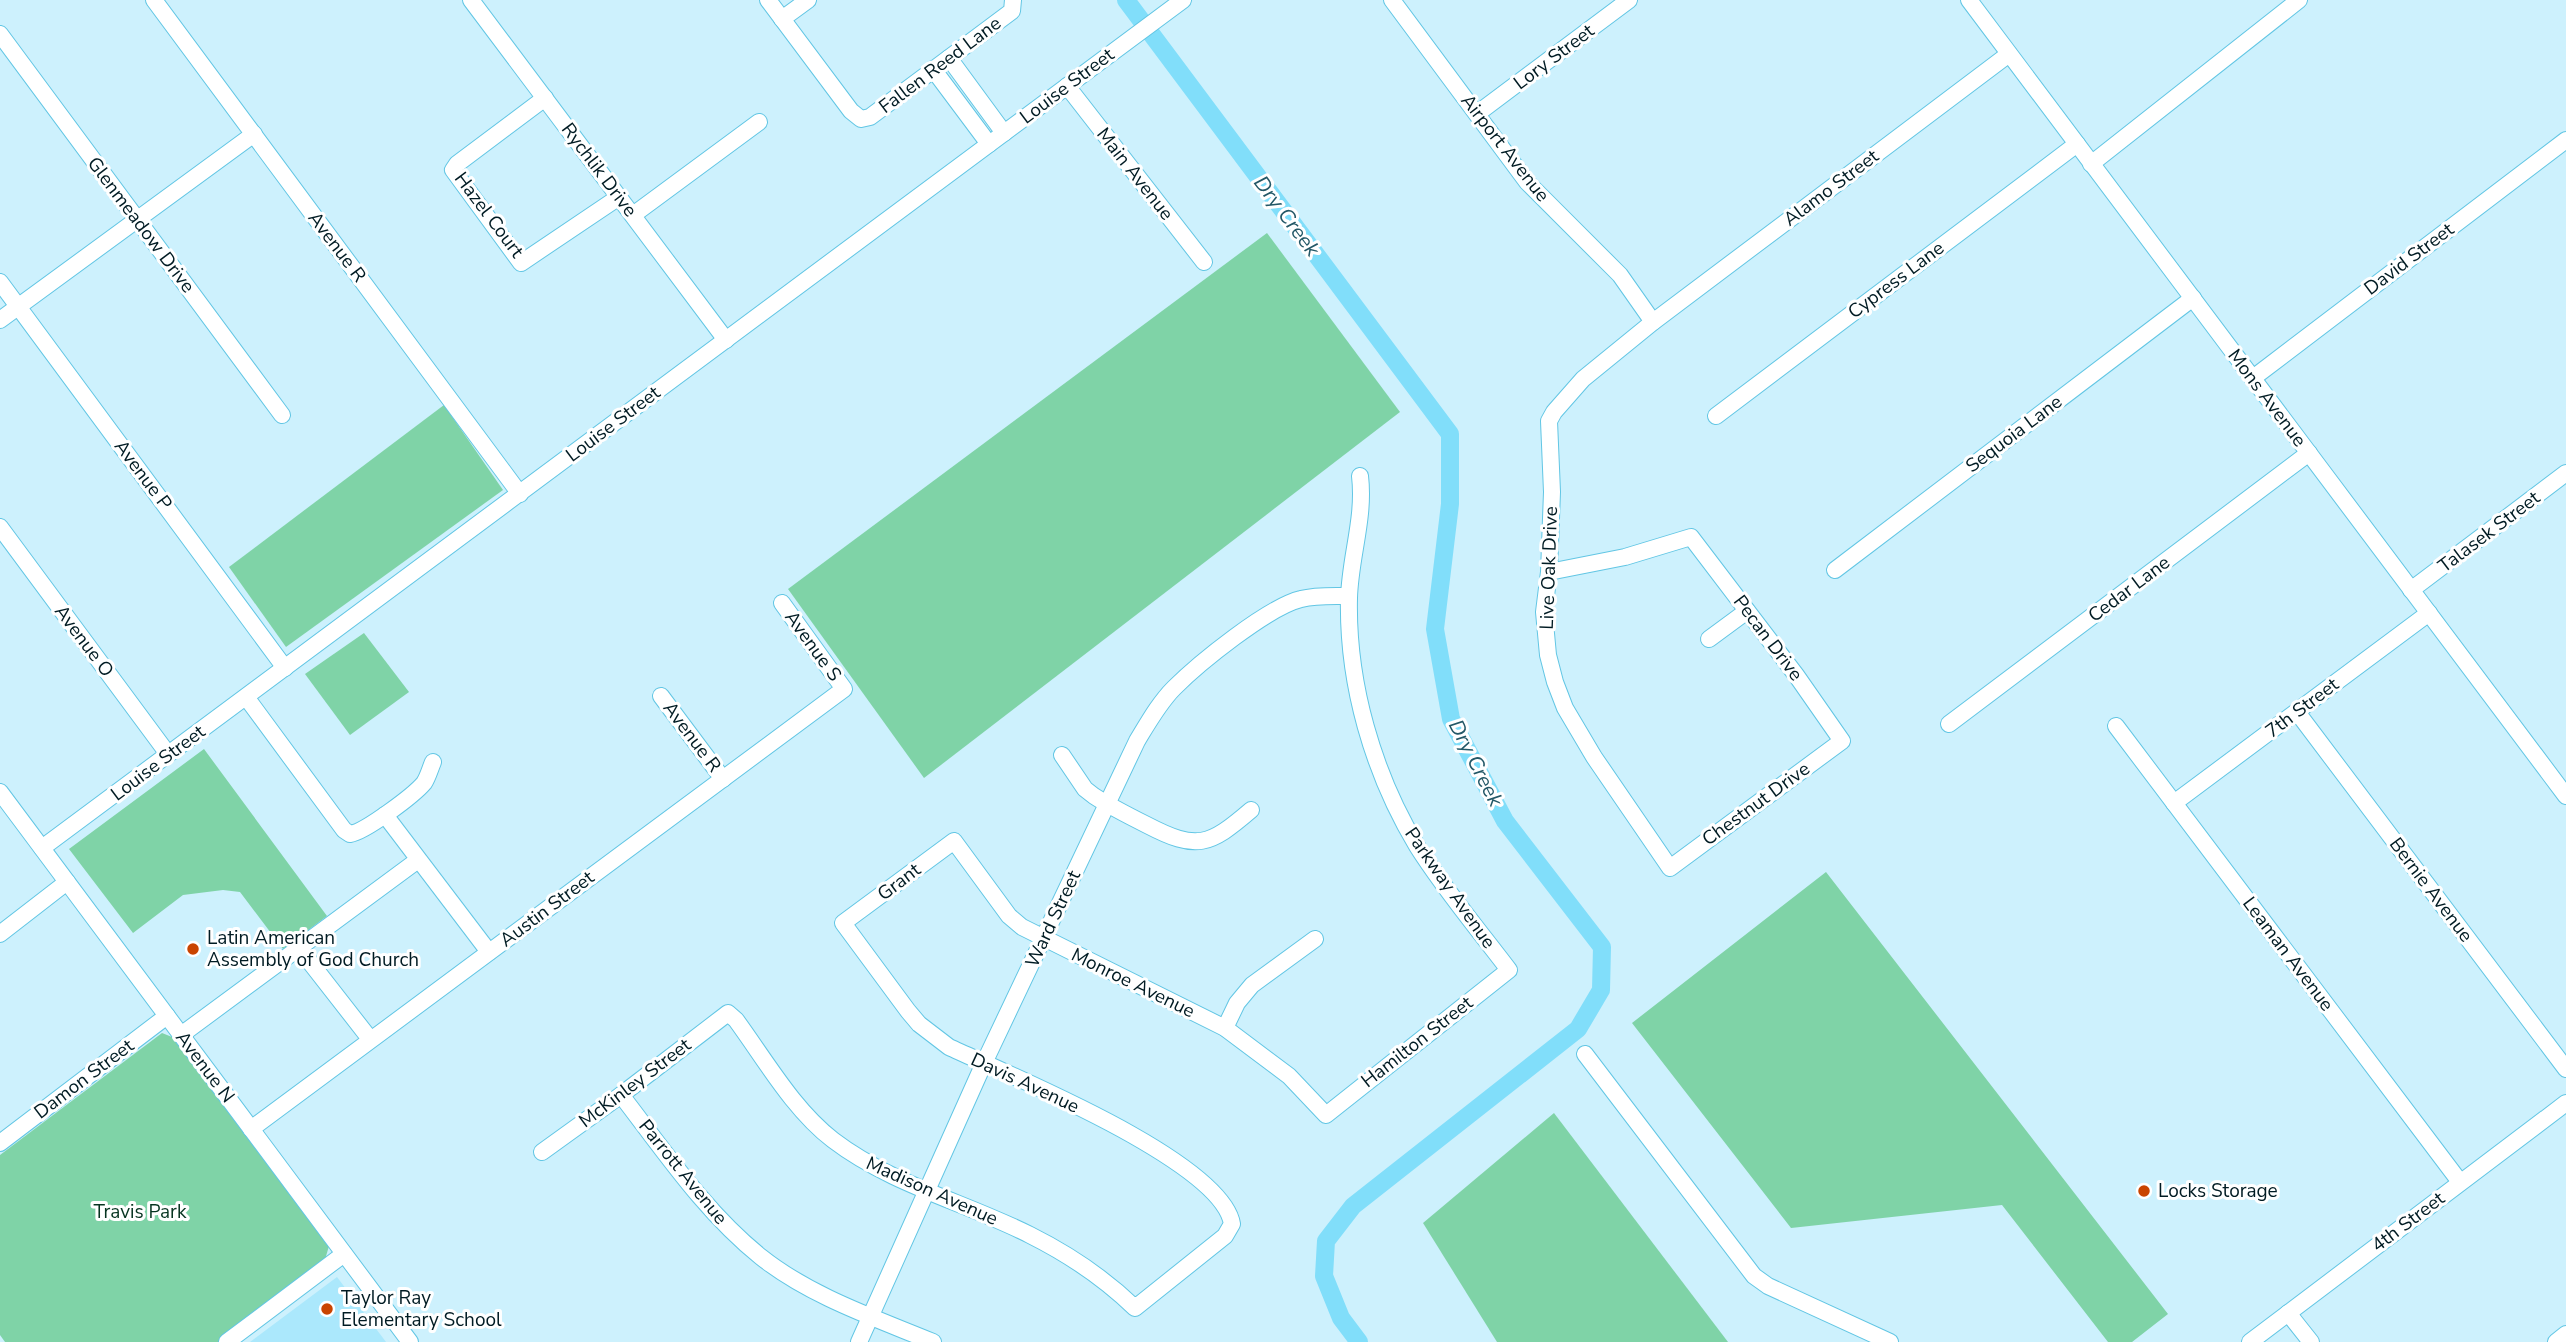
<svg xmlns="http://www.w3.org/2000/svg" width="2566" height="1342" viewBox="0 0 2566 1342" font-family="'Nunito Sans',sans-serif">
  <style>
    .built { fill: #abe8fc }
    .green { fill: #7fd3a7 }
    .lines { fill: none; stroke-linecap: round; stroke-linejoin: round }
    .river { stroke: #81defa; stroke-width: 18 }
    .minor-casing { stroke: #62c6e4; stroke-width: 18 }
    .minor { stroke: #fff; stroke-width: 16 }
    .poi-dot { fill: #c94400; stroke: #fff; stroke-width: 2.5 }
    .labels { text-anchor: middle; dominant-baseline: central; stroke-width: 6; stroke-linejoin: round; paint-order: stroke }
    .street-label { font-size: 19px; fill: #001b23; stroke: #fff }
    .poi-label { font-size: 19px; fill: #001b23; stroke: #fff; text-anchor: start }
    .park-label { font-size: 19px; fill: #063420; stroke: #fff }
    .water-label { font-size: 21px; font-style: italic; fill: #235867; stroke: #fff }
  </style>
  <rect width="100%" height="100%" fill="#cdf1fd"/>
  <!-- built -->
  <polygon class="built" points="337,1277 386,1342 250,1342"/>
  <!-- green -->
  <g class="green">
    <polygon points="1267,233 1400,412 924,778 788,589"/>
    <polygon points="444,405 503,490 286,647 229,567"/>
    <polygon points="364,633 409,692 350,735 305,674"/>
    <polygon points="204,749 327,916 283,949 240,892 223,890 183,895 133,933 69,849"/>
    <polygon points="1826,872 2168,1314 2132,1342 2108,1342 2002,1205 1791,1228 1632,1023"/>
    <polygon points="162,1033 172,1037 329,1246 324,1263 219,1342 5,1342 0,1335 0,1155"/>
    <polygon points="1554,1113 1728,1342 1497,1342 1423,1223"/>
  </g>
  <g class="lines">
    <!-- river -->
    <polyline class="river" points="1126,0 1450,434 1450,504 1435,629 1451,719 1505,821 1602,947 1601,990 1578,1029 1353,1206 1326,1241 1324,1276 1341,1318 1359,1342"/>
    <defs>
      <g id="minor">
        <polyline points="154,0 520,494"/>
        <polyline points="471,0 726,340"/>
        <polyline points="768,0 851,111 861,119 870,117 1012,11 1013,0"/>
        <polyline points="1392,0 1527,182 1620,275 1653,322"/>
        <polyline points="1969,0 2566,796"/>
        <polyline points="782,19 808,0"/>
        <polyline points="0,34 282,415"/>
        <polyline points="949,58 1004,133"/>
        <polyline points="933,69 989,144"/>
        <polyline points="1067,86 1204,262"/>
        <polyline points="545,98 457,164 453,170 521,263 619,197"/>
        <polyline points="1478,113 1629,0"/>
        <polyline points="2091,164 2299,0"/>
        <polyline points="633,215 759,122"/>
        <polyline points="0,282 285,668"/>
        <polyline points="0,320 254,134"/>
        <polyline points="2253,378 2566,140"/>
        <polyline points="1716,416 2077,144"/>
        <polyline points="0,527 168,754"/>
        <polyline points="1835,570 2193,298"/>
        <polyline points="1549,572 1625,557 1691,537 1796,675 1842,741 1670,868 1594,757 1565,708 1555,682 1548,655 1544,612 1549,572 1552,492 1549,421 1554,412 1583,379 1653,322 2009,54"/>
        <polyline points="2411,590 2566,473"/>
        <polyline points="1709,639 1747,611"/>
        <polyline points="661,696 723,779"/>
        <path d="M246,697L344,830L350,834C365,832 414,795 424,783C428,777 430,769 433,762"/>
        <polyline points="2297,712 2566,1069"/>
        <polyline points="1949,724 2309,453"/>
        <polyline points="2116,726 2460,1182"/>
        <path d="M1062,755L1085,789L1094,796C1111,807 1129,816 1147,825C1197,851 1209,846 1251,810"/>
        <polyline points="0,792 410,1342"/>
        <polyline points="2174,803 2429,613"/>
        <polyline points="385,815 489,952"/>
        <polyline points="42,848 1183,0"/>
        <polyline points="0,934 67,882"/>
        <polyline points="299,948 370,1039"/>
        <polyline points="1225,1028 1237,1003 1252,985 1315,939"/>
        <polyline points="181,1035 418,860"/>
        <polyline points="1585,1054 1754,1276 1768,1286 1890,1342"/>
        <path d="M621,1095C665,1152 705,1212 761,1257C810,1296 875,1318 933,1342"/>
        <polyline points="251,1129 844,689 782,603"/>
        <polyline points="0,1143 167,1016"/>
        <path d="M542,1152L621,1095L728,1013L736,1020C766,1061 793,1109 833,1140C892,1185 965,1202 1030,1235C1068,1254 1104,1278 1135,1308L1225,1236L1232,1224C1222,1161 1007,1074 949,1047L919,1024L908,1011L843,923L954,841L1009,916L1022,927L1225,1028L1289,1076L1326,1115L1509,970C1478,929 1444,889 1417,846C1373,773 1347,683 1349,598C1350,557 1365,518 1360,476"/>
        <polyline points="2288,1313 2311,1342"/>
        <polyline points="227,1342 344,1254"/>
        <path d="M859,1342L984,1063L1137,741C1148,723 1159,703 1174,688C1199,663 1268,607 1301,599C1316,595 1333,596 1349,596"/>
        <polyline points="2250,1342 2566,1103"/>
        <polyline points="2556,1342 2566,1334"/>
      </g>
    </defs>
    <!-- minor casing -->
    <use href="#minor" class="minor-casing"/>
    <!-- minor -->
    <use href="#minor" class="minor"/>
  </g>
  <!-- markers -->
  <g class="poi-dot">
    <circle cx="193" cy="949" r="7"/>
    <circle cx="2144" cy="1191" r="7"/>
    <circle cx="327" cy="1309" r="7"/>
  </g>
  <g class="labels">
    <!-- street labels -->
    <g class="street-label">
      <text transform="translate(1554 57) rotate(-37)">Lory Street</text>
      <text transform="translate(940 65) rotate(-37)">Fallen Reed Lane</text>
      <text transform="translate(1067 86) rotate(-37)">Louise Street</text>
      <text transform="translate(1505 148) rotate(52)">Airport Avenue</text>
      <text transform="translate(599 170) rotate(53)">Rychlik Drive</text>
      <text transform="translate(1135 174) rotate(52)">Main Avenue</text>
      <text transform="translate(1831 188) rotate(-37)">Alamo Street</text>
      <text transform="translate(489 215) rotate(53)">Hazel Court</text>
      <text transform="translate(141 225) rotate(53)">Glenmeadow Drive</text>
      <text transform="translate(337 247) rotate(53)">Avenue R</text>
      <text transform="translate(2409 259) rotate(-37)">David Street</text>
      <text transform="translate(1896 280) rotate(-37)">Cypress Lane</text>
      <text transform="translate(2267 398) rotate(53)">Mons Avenue</text>
      <text transform="translate(613 424) rotate(-37)">Louise Street</text>
      <text transform="translate(2014 434) rotate(-37)">Sequoia Lane</text>
      <text transform="translate(143 475) rotate(53)">Avenue P</text>
      <text transform="translate(2489 532) rotate(-37)">Talasek Street</text>
      <text transform="translate(1549 568) rotate(-88)">Live Oak Drive</text>
      <text transform="translate(2129 589) rotate(-37)">Cedar Lane</text>
      <text transform="translate(1768 638) rotate(53)">Pecan Drive</text>
      <text transform="translate(84 641) rotate(53)">Avenue O</text>
      <text transform="translate(813 646) rotate(54)">Avenue S</text>
      <text transform="translate(2302 708) rotate(-37)">7th Street</text>
      <text transform="translate(692 737) rotate(53)">Avenue R</text>
      <text transform="translate(158 763) rotate(-37)">Louise Street</text>
      <text transform="translate(1756 804) rotate(-36)">Chestnut Drive</text>
      <text transform="translate(899 882) rotate(-37)">Grant</text>
      <text transform="translate(1450 888) rotate(55)">Parkway Avenue</text>
      <text transform="translate(2431 890) rotate(53)">Bernie Avenue</text>
      <text transform="translate(547 909) rotate(-37)">Austin Street</text>
      <text transform="translate(1053 919) rotate(-65)">Ward Street</text>
      <text transform="translate(2288 954) rotate(53)">Leaman Avenue</text>
      <text transform="translate(1133 983) rotate(26)">Monroe Avenue</text>
      <text transform="translate(1417 1042) rotate(-38)">Hamilton Street</text>
      <text transform="translate(205 1067) rotate(53)">Avenue N</text>
      <text transform="translate(84 1079) rotate(-37)">Damon Street</text>
      <text transform="translate(635 1083) rotate(-37)">McKinley Street</text>
      <text transform="translate(1025 1083) rotate(25)">Davis Avenue</text>
      <text transform="translate(683 1172) rotate(51)">Parrott Avenue</text>
      <text transform="translate(932 1191) rotate(24)">Madison Avenue</text>
      <text transform="translate(2408 1222) rotate(-37)">4th Street</text>
    </g>
    <!-- poi labels -->
    <g class="poi-label">
      <text x="207" y="938">Latin American<tspan x="207" dy="22">Assembly of God Church</tspan></text>
      <text x="2158" y="1191">Locks Storage</text>
      <text x="341" y="1298">Taylor Ray<tspan x="341" dy="22">Elementary School</tspan></text>
    </g>
    <!-- park labels -->
    <g class="park-label">
      <text x="140" y="1212">Travis Park</text>
    </g>
    <!-- water labels -->
    <g class="water-label">
      <text transform="translate(1287 216) rotate(53)">Dry Creek</text>
      <text transform="translate(1476 763) rotate(63)">Dry Creek</text>
    </g>
  </g>
</svg>
